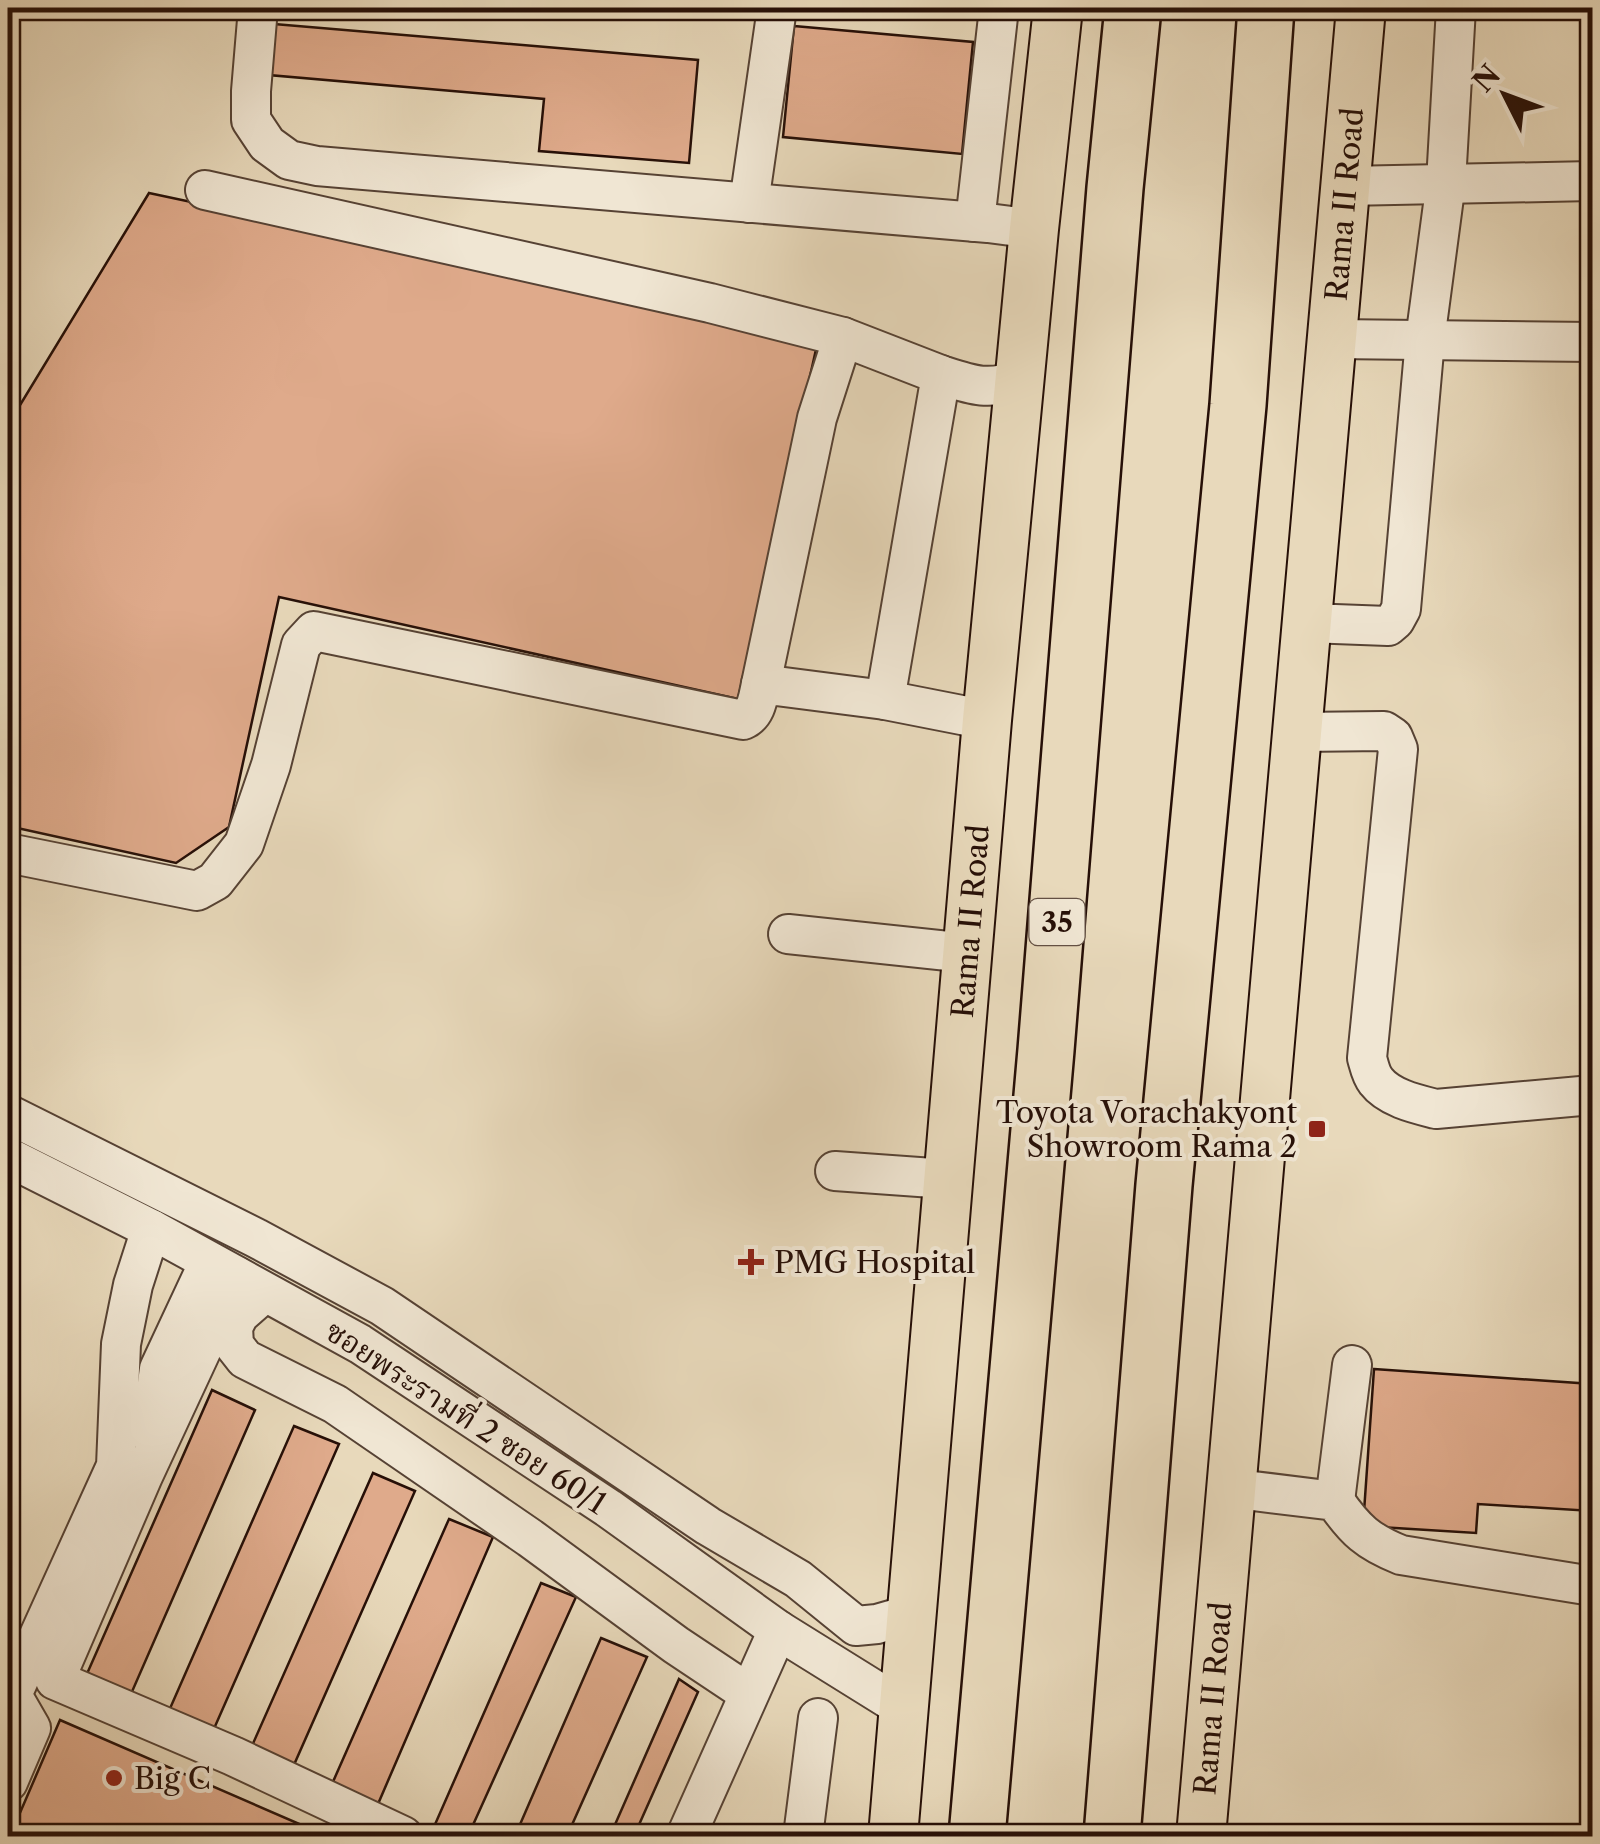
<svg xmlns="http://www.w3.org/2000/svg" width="1600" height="1844" viewBox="0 0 1600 1844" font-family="'Libre Caslon Text','Noto Serif Thai',serif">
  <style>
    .building { fill: #dfaa8b; stroke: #260f07; stroke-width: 2.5 }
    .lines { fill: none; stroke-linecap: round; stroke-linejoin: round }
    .minor-casing { stroke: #564234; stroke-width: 42 }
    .major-casing { stroke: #260f07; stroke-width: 52 }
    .highway-casing { stroke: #260f07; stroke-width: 60 }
    .minor { stroke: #f0e6d3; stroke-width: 38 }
    .major { stroke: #e8d9bb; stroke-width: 48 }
    .highway { stroke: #e8d9bb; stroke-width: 55 }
    .poi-dot { fill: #8f2418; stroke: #f0e6d3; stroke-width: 4 }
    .labels { text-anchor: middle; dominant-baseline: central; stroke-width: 8; stroke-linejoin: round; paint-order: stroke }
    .shield { fill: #f0e6d3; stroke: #635044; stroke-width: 2.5 }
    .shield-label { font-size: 28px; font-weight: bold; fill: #260f07 }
    .street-label { font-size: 30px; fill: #260f07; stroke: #f0e6d3 }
    .poi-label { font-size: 30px; fill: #260f07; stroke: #f0e6d3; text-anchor: start }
  </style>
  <rect width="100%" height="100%" fill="#e8d9bb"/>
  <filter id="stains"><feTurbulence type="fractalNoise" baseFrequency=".002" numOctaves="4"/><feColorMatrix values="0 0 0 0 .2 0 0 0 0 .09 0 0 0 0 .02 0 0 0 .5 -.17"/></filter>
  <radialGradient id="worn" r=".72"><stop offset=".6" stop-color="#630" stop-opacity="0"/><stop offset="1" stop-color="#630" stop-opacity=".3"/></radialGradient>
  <!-- building -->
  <g class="building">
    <polygon points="274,24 698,60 689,163 539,151 544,99 269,75"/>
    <polygon points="794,26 973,42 962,154 783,137"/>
    <polygon points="149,193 819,336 738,699 279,597 229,827 176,863 8,826 8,455 17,410"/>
    <polygon points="1374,1369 1592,1384 1592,1511 1478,1504 1476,1533 1363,1526"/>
    <polygon points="212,1390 255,1410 131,1694 86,1676"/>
    <polygon points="294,1426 339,1444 213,1731 168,1713"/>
    <polygon points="373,1473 415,1491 293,1767 251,1748"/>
    <polygon points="449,1519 493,1537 378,1804 332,1784"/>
    <polygon points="541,1583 576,1597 468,1836 451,1836 433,1829"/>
    <polygon points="601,1638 647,1657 567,1836 515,1836"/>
    <polygon points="679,1679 698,1692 634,1836 610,1836"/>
    <polygon points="60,1720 327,1836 10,1836"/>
  </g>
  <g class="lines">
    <defs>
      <g id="minor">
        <polyline points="258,8 251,91 251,120 267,144 289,160 317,166 988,223 1034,229"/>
        <polyline points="1346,186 1592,181"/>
        <polyline points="205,190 710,303 843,337 941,375 885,700"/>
        <polyline points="749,203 777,8"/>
        <polyline points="975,222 999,8"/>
        <polyline points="1334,339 1592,342"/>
        <path d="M941,375C972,385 987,391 1019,380"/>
        <polyline points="1308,623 1388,626 1395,620 1401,609 1425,340 1446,182 1456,8"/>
        <polyline points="761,684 817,418 843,337"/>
        <path d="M1299,732L1384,731L1393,737L1398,749L1367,1058C1369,1065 1371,1075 1376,1081C1389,1098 1416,1104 1436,1109L1592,1095"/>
        <path d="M8,853L197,891L215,881L244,844L271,765L301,645L314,631L743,720C757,714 758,697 761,684L885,700L987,720"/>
        <polyline points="788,934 967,953"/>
        <polyline points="8,1114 256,1238 382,1306 708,1526 798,1579 856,1626 877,1624 912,1614"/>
        <polyline points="8,1157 151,1229 360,1344 608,1508 778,1630 905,1709"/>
        <polyline points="835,1171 947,1179"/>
        <polyline points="236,1276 143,1476 55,1680 233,1756 403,1836"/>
        <polyline points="256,1300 239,1315 233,1327 234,1345 245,1359 335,1404 530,1538 676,1645 748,1693"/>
        <polyline points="150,1434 159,1369 209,1262"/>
        <path d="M1229,1488L1335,1501C1355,1530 1368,1542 1401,1555L1592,1586"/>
        <polyline points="1335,1501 1352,1365"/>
        <polyline points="8,1782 31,1728 12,1695 116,1466 121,1344 133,1285 151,1229"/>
        <polyline points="686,1836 778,1630"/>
        <polyline points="803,1836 818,1718"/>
      </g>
      <g id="major">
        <path id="s1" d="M893,1836L987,720L1034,229L1058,8"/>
        <path id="s2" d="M1201,1836C1251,1227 1309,617 1361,8"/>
      </g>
      <g id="highway">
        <polyline points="977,1836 1046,1050 1115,188 1133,8"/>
        <polyline points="1112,1836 1164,1185 1238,405 1266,8"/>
      </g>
    </defs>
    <!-- minor casing -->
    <use href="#minor" class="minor-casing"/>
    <!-- major casing -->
    <use href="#major" class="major-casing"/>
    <!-- highway casing -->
    <use href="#highway" class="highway-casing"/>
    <!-- minor -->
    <use href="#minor" class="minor"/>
    <!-- major -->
    <use href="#major" class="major"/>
    <!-- highway -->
    <use href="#highway" class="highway"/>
  </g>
  <!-- markers -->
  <g class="poi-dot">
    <rect x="1307" y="1119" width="20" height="20" rx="5"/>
    <path d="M746 1247h10v10h10v10h-10v10h-10v-10h-10v-10h10z"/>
    <circle cx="114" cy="1778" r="10"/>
  </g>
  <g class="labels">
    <!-- shield labels -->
    <rect class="shield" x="1029.5" y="899" width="55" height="46" rx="8"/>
    <g class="shield-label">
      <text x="1057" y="922">35</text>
    </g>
    <!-- street labels -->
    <g class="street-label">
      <text stroke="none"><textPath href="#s2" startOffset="1638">Rama II Road</textPath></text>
      <text stroke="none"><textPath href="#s1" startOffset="918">Rama II Road</textPath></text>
      <text transform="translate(466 1417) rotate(33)">ซอยพระรามที่ 2 ซอย 60/1</text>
      <text stroke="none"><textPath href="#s2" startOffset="138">Rama II Road</textPath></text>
    </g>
    <!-- poi labels -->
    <g class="poi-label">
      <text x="1297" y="1112" text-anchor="end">Toyota Vorachakyont<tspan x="1297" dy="34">Showroom Rama 2</tspan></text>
      <text x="774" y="1262">PMG Hospital</text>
      <text x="134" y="1778">Big C</text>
    </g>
  </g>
  <!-- margin -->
  <rect width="1600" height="1844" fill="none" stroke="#e8d9bb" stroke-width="40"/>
  <rect x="10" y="10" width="1580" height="1824" fill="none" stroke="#260f07" stroke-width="5"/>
  <rect x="20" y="20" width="1560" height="1804" fill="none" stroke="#260f07" stroke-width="2.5"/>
  <!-- north arrow -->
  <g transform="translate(1505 95) rotate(312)" stroke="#f0e6d3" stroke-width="8" paint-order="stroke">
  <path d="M0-8L18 38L0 25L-18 38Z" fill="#260f07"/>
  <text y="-15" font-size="28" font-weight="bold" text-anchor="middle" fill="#260f07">N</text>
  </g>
  <rect width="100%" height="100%" filter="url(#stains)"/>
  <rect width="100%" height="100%" fill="url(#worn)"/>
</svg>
